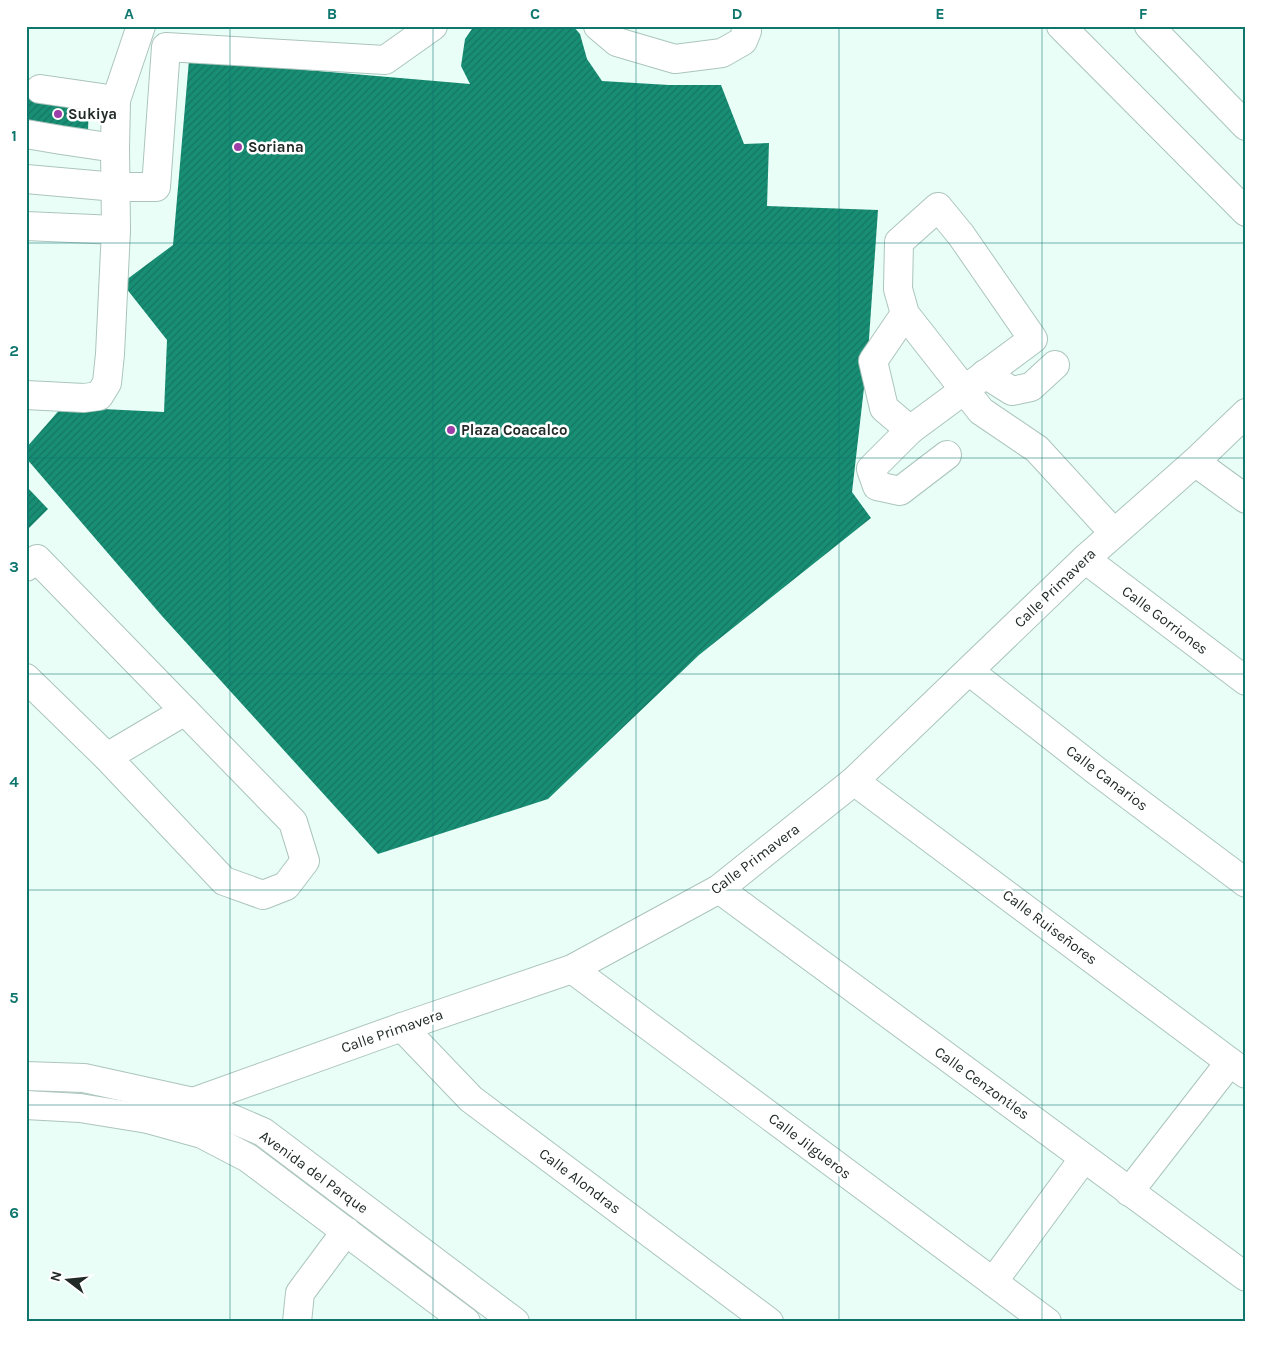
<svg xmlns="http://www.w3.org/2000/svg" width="1272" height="1348" viewBox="0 0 1272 1348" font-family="Karla,sans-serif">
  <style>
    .building { fill: url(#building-hatch) }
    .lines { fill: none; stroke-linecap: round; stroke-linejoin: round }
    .minor-casing { stroke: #abc5bc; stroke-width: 30 }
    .minor { stroke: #fff; stroke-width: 28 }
    .grid { fill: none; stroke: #0f766e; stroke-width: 1; stroke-opacity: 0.55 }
    .poi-dot { fill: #9c3ea7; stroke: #fff; stroke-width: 2 }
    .labels { text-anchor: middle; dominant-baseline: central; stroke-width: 5; stroke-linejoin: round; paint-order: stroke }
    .poi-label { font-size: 15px; font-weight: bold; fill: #202a27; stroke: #fff; text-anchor: start }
    .street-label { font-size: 15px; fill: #202a27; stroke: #fff }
    .neatline { fill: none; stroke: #0f766e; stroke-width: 2 }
    .grid-label { font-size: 16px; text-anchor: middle; font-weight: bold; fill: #0f766e }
  </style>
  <defs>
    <pattern id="building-hatch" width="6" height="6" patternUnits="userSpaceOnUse" patternTransform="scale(1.25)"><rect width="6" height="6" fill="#188f75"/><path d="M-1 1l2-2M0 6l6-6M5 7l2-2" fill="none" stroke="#157560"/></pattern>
  </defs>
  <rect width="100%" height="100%" fill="#e9fef7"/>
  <!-- building -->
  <g class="building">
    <polygon points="474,26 573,26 580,34 587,59 602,81 669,85 721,85 744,144 769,143 767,206 878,210 868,353 852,492 871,518 699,655 548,799 378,854 162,616 26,458 26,448 62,407 164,412 167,340 122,283 173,245 189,60 470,84 461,66 465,39"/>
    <polygon points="26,97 89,99 88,131 26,129"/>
    <polygon points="26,486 48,509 26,531"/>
  </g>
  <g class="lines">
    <defs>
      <g id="minor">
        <polyline points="598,26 617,42 675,59 722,53 743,41 747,31 745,26"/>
        <polyline points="1061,26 1246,212"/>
        <polyline points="1149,26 1246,126"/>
        <polyline points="40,89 116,100"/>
        <polyline points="26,134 61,140 115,148"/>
        <polyline points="26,179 116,187 156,187 166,47 385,60 433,26"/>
        <polyline points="26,226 116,230"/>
        <polyline points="905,314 873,361 884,408 910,430 1033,339 961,235 938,207 899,242 898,289 905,314 981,411 1037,449 1114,533"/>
        <polyline points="985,374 1012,391 1031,387 1055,365"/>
        <polyline points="26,395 84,398 99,396 107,383 110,354 116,230 115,148 116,100 141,26"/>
        <polyline points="910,430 871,469 877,486 900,491 947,455"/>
        <polyline points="1195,462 1246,499"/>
        <polyline points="1085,559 1246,681"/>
        <polyline points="26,567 37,559 293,822 305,861 286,886 263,895 224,881 107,757 26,678"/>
        <polyline points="969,671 1098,772 1246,883"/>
        <polyline points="107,757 185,711"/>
        <polyline points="854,781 1246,1074"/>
        <polyline points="719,889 1246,1277"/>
        <polyline points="572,969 1047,1322"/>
        <polyline points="402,1027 471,1099 769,1322"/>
        <polyline points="26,1076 84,1078 193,1102 263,1132 515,1322"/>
        <polyline points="26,1105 80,1108 148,1119 202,1134 248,1158 466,1322"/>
        <polyline points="148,1119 193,1102 402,1027 572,969 719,889 854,781 1085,559 1195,462 1246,413"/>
        <polyline points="1129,1192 1230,1062"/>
        <polyline points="993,1282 1084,1158"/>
        <polyline points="297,1322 300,1293 346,1231"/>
      </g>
    </defs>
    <!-- minor casing -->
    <use href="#minor" class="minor-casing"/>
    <!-- minor -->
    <use href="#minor" class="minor"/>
  </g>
  <!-- grid -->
  <path class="grid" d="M230,26V1322M433,26V1322M636,26V1322M839,26V1322M1042,26V1322M26,243H1246M26,458H1246M26,674H1246M26,890H1246M26,1105H1246"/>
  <!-- markers -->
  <g class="poi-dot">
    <circle cx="58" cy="114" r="5"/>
    <circle cx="238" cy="147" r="5"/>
    <circle cx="451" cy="430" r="5"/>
  </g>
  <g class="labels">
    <!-- poi labels -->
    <g class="poi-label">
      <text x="68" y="114">Sukiya</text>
      <text x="248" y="147">Soriana</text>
      <text x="461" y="430">Plaza Coacalco</text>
    </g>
    <!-- street labels -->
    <g class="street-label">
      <text transform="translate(1055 588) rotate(-44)">Calle Primavera</text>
      <text transform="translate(1165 620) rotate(37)">Calle Gorriones</text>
      <text transform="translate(1107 778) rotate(37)">Calle Canarios</text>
      <text transform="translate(755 859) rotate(-37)">Calle Primavera</text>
      <text transform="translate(1050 927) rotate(37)">Calle Ruiseñores</text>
      <text transform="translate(392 1031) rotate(-19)">Calle Primavera</text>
      <text transform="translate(982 1083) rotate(36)">Calle Cenzontles</text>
      <text transform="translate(810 1146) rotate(37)">Calle Jilgueros</text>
      <text transform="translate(314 1172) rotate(36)">Avenida del Parque</text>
      <text transform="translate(580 1181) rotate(37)">Calle Alondras</text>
    </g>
  </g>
  <!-- border -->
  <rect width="1272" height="1348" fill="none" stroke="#ffffff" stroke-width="55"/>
  <!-- north arrow -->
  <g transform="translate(68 1280) rotate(286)" stroke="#ffffff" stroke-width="4" paint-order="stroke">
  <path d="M0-4L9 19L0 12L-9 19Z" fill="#202a27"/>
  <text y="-8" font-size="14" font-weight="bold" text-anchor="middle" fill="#202a27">N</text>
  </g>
  <rect x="28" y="28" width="1216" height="1292" class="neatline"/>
  <g class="grid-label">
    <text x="129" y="19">A</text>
    <text x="332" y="19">B</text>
    <text x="535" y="19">C</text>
    <text x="737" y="19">D</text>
    <text x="940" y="19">E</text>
    <text x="1143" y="19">F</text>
    <text x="14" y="141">1</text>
    <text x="14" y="356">2</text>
    <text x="14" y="572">3</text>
    <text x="14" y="787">4</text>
    <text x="14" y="1003">5</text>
    <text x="14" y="1218">6</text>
  </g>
</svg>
